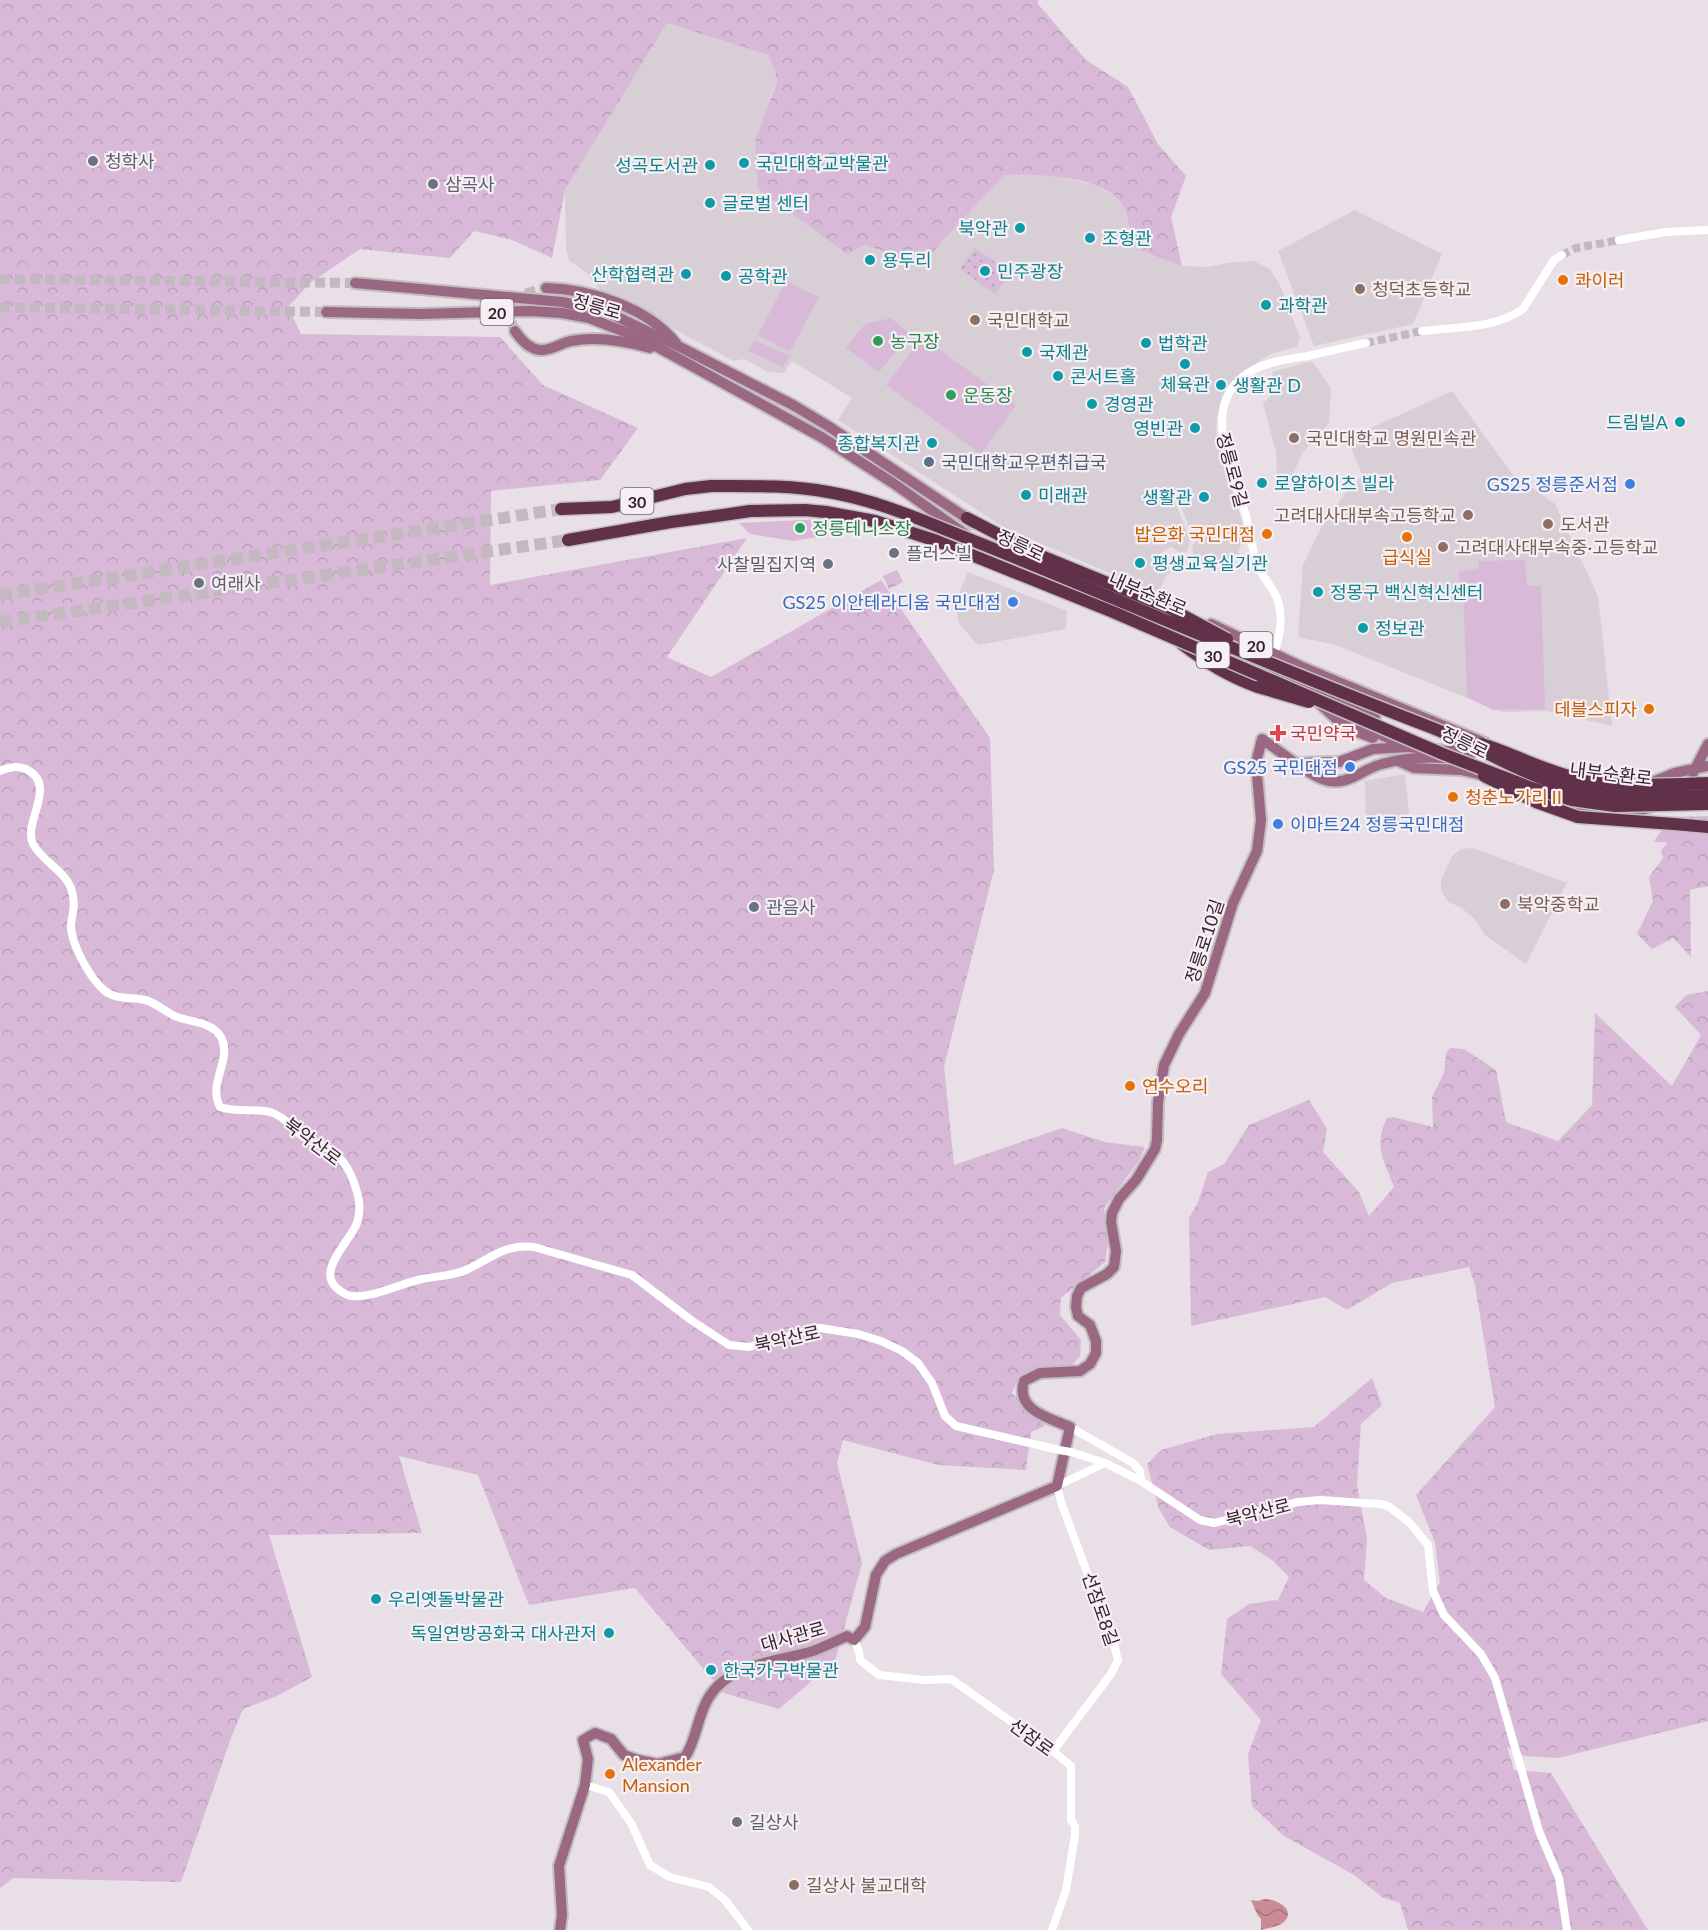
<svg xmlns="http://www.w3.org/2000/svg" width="1708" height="1930" viewBox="0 0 1708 1930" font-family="Lato,'Noto Sans KR',sans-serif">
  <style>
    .built { fill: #d8ced6 }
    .grass { fill: url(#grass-dots) }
    .forest { fill: url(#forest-crowns) }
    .pitch { fill: #d8bad8 }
    .water { fill: url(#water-waves) }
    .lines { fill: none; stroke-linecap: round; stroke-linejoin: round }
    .minor-tunnel { stroke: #c5b9c1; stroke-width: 8; stroke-dasharray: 8 4; stroke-linecap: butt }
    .major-tunnel { stroke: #c5b9c1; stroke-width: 10; stroke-dasharray: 10 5; stroke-linecap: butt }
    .highway-tunnel { stroke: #c5b9c1; stroke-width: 12; stroke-dasharray: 12 6; stroke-linecap: butt }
    .major-casing { stroke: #c3bdc0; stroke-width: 14 }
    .highway-casing { stroke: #c3bdc0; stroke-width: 15 }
    .minor { stroke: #fff; stroke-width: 8 }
    .major { stroke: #9a6883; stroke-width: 10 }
    .highway { stroke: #603148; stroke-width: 12 }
    .highway-bridge-casing { stroke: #c3bdc0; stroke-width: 15; stroke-linecap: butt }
    .minor-bridge { stroke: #fff; stroke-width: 8 }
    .highway-bridge { stroke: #603148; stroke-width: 12 }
    .worship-dot { fill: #6b7280; stroke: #f6eff4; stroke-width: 2 }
    .culture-dot { fill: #0f9aa8; stroke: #f6eff4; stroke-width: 2 }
    .food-dot { fill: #e8710a; stroke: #f6eff4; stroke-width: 2 }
    .education-dot { fill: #8d6e63; stroke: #f6eff4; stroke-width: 2 }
    .leisure-dot { fill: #2e9e5b; stroke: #f6eff4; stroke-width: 2 }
    .service-dot { fill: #5c6f8a; stroke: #f6eff4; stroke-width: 2 }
    .shop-dot { fill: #3f7fe0; stroke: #f6eff4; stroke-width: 2 }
    .health-dot { fill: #e0444e; stroke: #f6eff4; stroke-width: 2 }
    .labels { text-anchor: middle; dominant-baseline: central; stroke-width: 4.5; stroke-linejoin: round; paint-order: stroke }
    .shield { fill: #f6eff4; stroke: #706069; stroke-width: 1.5 }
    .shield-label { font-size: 16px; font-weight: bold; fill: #37222e }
    .worship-label { font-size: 18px; fill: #5b616d; stroke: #f6eff4; text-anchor: start }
    .culture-label { font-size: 18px; fill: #0d838f; stroke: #f6eff4; text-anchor: start }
    .food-label { font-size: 18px; fill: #c56008; stroke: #f6eff4; text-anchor: start }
    .education-label { font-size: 18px; fill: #785e54; stroke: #f6eff4; text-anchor: start }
    .street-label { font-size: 18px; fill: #37222e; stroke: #f6eff4 }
    .leisure-label { font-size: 18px; fill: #27864d; stroke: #f6eff4; text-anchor: start }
    .service-label { font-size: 18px; fill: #4e5e75; stroke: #f6eff4; text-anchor: start }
    .shop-label { font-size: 18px; fill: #366cbe; stroke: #f6eff4; text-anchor: end }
    .health-label { font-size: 18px; fill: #be3a42; stroke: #f6eff4; text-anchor: start }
  </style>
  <defs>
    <pattern id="grass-dots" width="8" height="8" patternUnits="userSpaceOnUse" patternTransform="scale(1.5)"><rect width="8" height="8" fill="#d8bad8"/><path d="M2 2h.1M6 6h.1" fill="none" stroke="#baa0ba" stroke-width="1.8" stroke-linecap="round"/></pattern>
    <pattern id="forest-crowns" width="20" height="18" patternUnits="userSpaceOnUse" patternTransform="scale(1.5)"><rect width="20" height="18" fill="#d8bad8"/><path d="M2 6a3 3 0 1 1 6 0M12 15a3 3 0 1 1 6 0" fill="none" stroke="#baa0ba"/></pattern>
    <pattern id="water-waves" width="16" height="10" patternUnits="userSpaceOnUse" patternTransform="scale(1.5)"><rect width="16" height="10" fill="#c98c94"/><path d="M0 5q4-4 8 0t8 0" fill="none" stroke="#a47279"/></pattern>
  </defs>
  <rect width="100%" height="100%" fill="#e9dfe6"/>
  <!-- built -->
  <g class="built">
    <polygon points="667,23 768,55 775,70 777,82 769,100 864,245 883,251 886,264 929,256 1004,175 1024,174 1055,176 1094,185 1115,196 1123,205 1141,249 1182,266 1208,267 1228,263 1253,261 1270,269 1280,285 1300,338 1297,346 1269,355 1240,373 1222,398 1217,417 1216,431 1221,456 1246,534 1238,551 1240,557 1195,565 1192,546 1196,542 1178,500 1175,501 1190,541 1187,551 1180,553 1171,547 1158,555 1162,562 1166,563 1170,560 1171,565 1168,571 1170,573 1166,576 1158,594 1005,528 838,420 852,398 792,361 784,373 768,372 744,359 733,361 598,288 588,274 569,260 566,248 565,190"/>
    <polygon points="1355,210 1442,254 1413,324 1314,346 1278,251"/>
    <polygon points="1312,361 1331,388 1329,423 1303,452 1286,489 1278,492 1276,452 1263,403 1276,391 1272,372"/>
    <polygon points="1452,391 1513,475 1555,504 1598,596 1612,726 1547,711 1502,712 1336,645 1298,637 1303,565 1321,528 1349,488 1363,476 1347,439"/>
    <polygon points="968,572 1067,611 1066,629 978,645 959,624 955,604"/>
    <polygon points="1405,774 1409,811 1407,824 1366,820 1365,781"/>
    <polygon points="1473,848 1567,883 1526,964 1485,935 1474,918 1460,907 1448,902 1441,890 1441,880 1452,856 1461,849"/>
  </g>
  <!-- grass -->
  <polygon class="grass" points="975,248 1010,273 995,294 960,269"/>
  <!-- forest -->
  <g class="forest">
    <path d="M0,0H1038V4L1086,60L1128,87L1158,144L1186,176L1171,217L1182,266C1170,261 1144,254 1136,245C1133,241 1132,236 1131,232C1128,223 1128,213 1123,205C1103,175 1036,174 1004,175L929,256L885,264L883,251L864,245L847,254L758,189L755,141L777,82L775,70L768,55L667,23L565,190L552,258L512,240L474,231L450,258L360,249L310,283L288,307L301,334L500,337L543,385L638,428L600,480L491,491L490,585L747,538L667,657L711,677L881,580L990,738L994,870L944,1066L954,1165L1062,1128L1105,1142L1145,1147L1139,1161L1104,1208L1108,1242L1105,1262L1061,1298L1060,1315L1081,1340L1080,1356L1070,1367L1041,1369L1020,1375L1012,1393L1045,1426L1031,1432L1026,1470L938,1465L843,1440L837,1463L862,1563L835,1661L779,1709L724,1693L635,1588L529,1605L478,1475L399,1456L422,1533L269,1535L312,1677L277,1696L243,1709L231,1738L181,1882L13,1878L0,1888Z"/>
    <polygon points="897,570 903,582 889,589 883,576"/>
    <polygon points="1708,816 1708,886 1690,890 1691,957 1673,938 1652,949 1637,934 1653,901 1649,877 1663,858 1661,850 1668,843 1654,841 1671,817"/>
    <path d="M1708,991V1721L1558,1758L1524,1756L1507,1747L1514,1770L1551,1773L1648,1930H1408L1400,1903L1382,1897L1354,1875L1284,1836L1252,1806L1248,1754L1261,1720L1221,1674L1227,1619L1249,1604L1278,1600L1289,1577L1272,1560L1250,1546L1209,1550L1170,1527L1159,1509L1147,1464L1161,1450L1217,1434L1314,1427L1372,1378L1382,1405L1361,1424L1357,1485L1367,1538L1364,1580L1386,1598L1423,1612L1440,1582L1435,1543L1416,1495L1495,1407L1475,1285L1469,1267L1392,1283L1347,1310L1325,1297L1191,1326L1189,1218L1198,1202L1208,1172L1224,1164L1249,1125L1309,1100L1327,1129L1323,1152L1359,1192L1369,1216L1394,1187C1384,1160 1373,1146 1387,1118L1393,1117L1433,1127L1432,1097L1444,1073L1446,1054L1450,1048L1464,1049L1496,1070L1506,1122L1558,1141L1592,1105L1595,1013L1672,1086L1701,1035L1675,1007L1686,995Z"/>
  </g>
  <!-- pitch -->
  <g class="pitch">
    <polygon points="786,281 819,297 790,352 758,335"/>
    <polygon points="891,318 910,334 879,372 846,348 865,324"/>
    <polygon points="922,337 1016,405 981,454 886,385"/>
    <polygon points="754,340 790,356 783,367 748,351"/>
    <polygon points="822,519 854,525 856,531 793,541 750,534 739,523"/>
    <polygon points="1525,560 1527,586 1541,586 1545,709 1493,710 1467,697 1463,588 1459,587 1459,572 1479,568 1478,561"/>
  </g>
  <!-- water -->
  <path class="water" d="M1265,1899C1275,1899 1297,1909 1284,1922C1278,1927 1268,1928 1261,1930V1919L1257,1914L1251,1900L1257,1901Z"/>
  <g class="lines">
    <!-- minor-tunnel -->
    <g class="minor-tunnel">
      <polyline points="1562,255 1576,248 1619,240"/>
      <polyline points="1366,343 1422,331"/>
    </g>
    <!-- major-tunnel -->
    <g class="major-tunnel">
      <polyline points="0,279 355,283"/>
      <polyline points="0,307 326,312"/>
      <path d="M515,331C502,300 519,294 546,288"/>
    </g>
    <!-- highway-tunnel -->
    <g class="highway-tunnel">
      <polyline points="0,595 561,509"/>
      <polyline points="0,622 568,540"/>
    </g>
    <defs>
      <g id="major">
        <polyline points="355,283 562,302 605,311 678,346 793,405 828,426 974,523"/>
        <path d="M546,288C590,289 648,308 676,343"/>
        <polyline points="326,312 420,314 530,311 562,313 589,318 643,339 823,438 893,483 965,534"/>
        <path d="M515,331C521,340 529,349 540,350C552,351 560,343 571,341C597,336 625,341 650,348"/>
        <polyline points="1211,624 1300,666 1485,743"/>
        <polyline points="1169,628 1375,718"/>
        <polyline points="1319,703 1345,727 1373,738"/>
        <polyline points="1342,713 1357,724 1408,747"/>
        <polyline points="1398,761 1414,768 1461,770 1491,777"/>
        <polyline points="1298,763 1339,762 1373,749 1408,747 1447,751 1477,745"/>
        <polyline points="1693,773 1708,744"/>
        <polyline points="1648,784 1675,773 1708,766"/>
        <path d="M1546,800C1577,810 1619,822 1650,807"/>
        <path d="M560,1930L562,1915L559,1866L585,1785L588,1759L583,1740L595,1733L611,1739L624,1755L638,1760L658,1764L685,1757C697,1739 697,1716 709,1697C731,1662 778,1662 813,1651C824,1647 836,1641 847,1636L854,1640L865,1627L876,1575L885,1561L896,1554L1057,1486L1070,1427C1049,1418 1015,1410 1024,1381L1040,1373L1080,1371L1090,1364L1096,1353V1341L1090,1325L1078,1316L1076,1307L1077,1296L1081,1288L1107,1274L1114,1267L1116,1251L1111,1222L1112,1213L1119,1199L1136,1180L1155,1149L1157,1140L1158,1102L1164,1065L1179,1034L1205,993L1233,903L1257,851L1261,820L1256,763L1262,739C1277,749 1310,776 1325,780C1347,787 1362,769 1382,764C1409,756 1437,756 1465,760L1479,745L1478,742"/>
      </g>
      <g id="highway">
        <polyline points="561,509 612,507 685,489 711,486"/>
        <polyline points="967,518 1034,553"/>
        <polyline points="568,540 671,522 716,516"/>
        <polyline points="1072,587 1111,606"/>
        <path d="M1182,644C1207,663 1228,676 1258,687"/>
        <polyline points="1674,824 1708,827"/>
      </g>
    </defs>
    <!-- major casing -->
    <use href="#major" class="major-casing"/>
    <!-- highway casing -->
    <use href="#highway" class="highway-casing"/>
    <!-- minor -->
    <g class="minor">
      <polyline points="1619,240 1666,232 1708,230"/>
      <path d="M1422,331C1454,327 1495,329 1523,309L1554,260L1562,255"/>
      <path d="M1270,655L1274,654C1281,634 1285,612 1274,592C1269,583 1261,575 1258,565C1251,548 1250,530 1245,512C1231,466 1196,399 1255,369C1272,361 1289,359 1308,356C1327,352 1346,347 1366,343"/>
      <path d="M0,771C8,767 18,766 26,769C59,785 22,823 33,844C42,861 63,869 71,888C76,902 73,911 71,924C70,943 91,980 105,991C116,1000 132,997 145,1000C157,1003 165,1012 177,1017C191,1022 212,1022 221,1037C233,1060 207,1082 220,1107C237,1113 253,1108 270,1112C284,1116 291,1127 302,1136C309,1142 319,1144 327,1148C345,1158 353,1176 358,1196C360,1205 360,1214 357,1223C350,1242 314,1272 339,1290C343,1293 346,1295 351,1296C375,1298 398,1284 422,1279C436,1276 453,1276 466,1270C492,1258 503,1244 534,1247L632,1275L691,1320L729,1345L749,1347L805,1331L820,1328L858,1334L881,1341L902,1351L918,1363L932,1383L945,1416L956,1426L1059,1450"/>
      <polyline points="1070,1427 1133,1463 1140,1471 1141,1481"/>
      <polyline points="1071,1452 1105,1463 1141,1481 1200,1520 1214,1523 1298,1502 1320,1500 1380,1504 1388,1506 1409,1522 1428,1545 1433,1591 1444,1615 1481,1654 1495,1678 1539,1831 1559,1878 1567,1930"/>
      <polyline points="854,1640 859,1651 860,1660 879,1675 925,1680 951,1679 1053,1751 1071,1766 1071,1820 1075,1826 1075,1835 1066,1890 1052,1930"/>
      <polyline points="1053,1751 1111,1674 1118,1660 1114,1645 1062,1505 1057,1486 1105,1463"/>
      <polyline points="585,1785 609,1792 631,1823 650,1865 670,1877 709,1887 725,1900 748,1930"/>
    </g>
    <!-- major -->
    <use href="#major" class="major"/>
    <!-- highway -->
    <use href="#highway" class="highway"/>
    <defs>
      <g id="highway-bridge">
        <path d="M711,486C750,486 789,485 828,492C870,499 910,515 949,531C1005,553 1060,576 1115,599C1220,643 1324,686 1430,727C1477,745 1521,775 1571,788C1617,800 1661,795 1708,795"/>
        <polyline points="716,516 750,511 805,510 826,512 875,521 937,541 1113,612 1443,754 1532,788 1572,800 1615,806 1708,804"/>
        <polyline points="1034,553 1169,608 1227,639"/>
        <polyline points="1258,687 1309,702"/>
        <path d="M1482,744C1511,753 1539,768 1569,776C1615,788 1662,785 1708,783"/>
        <polyline points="1484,776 1536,802 1578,817 1674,824"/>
      </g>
    </defs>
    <!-- highway-bridge casing -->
    <use href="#highway-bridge" class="highway-bridge-casing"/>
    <!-- minor-bridge -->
    <polyline class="minor-bridge" points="1059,1450 1071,1452"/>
    <!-- highway-bridge -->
    <use href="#highway-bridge" class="highway-bridge"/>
  </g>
  <!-- markers -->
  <g class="worship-dot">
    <circle cx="93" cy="161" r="6"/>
    <circle cx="433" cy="184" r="6"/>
    <circle cx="894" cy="553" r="6"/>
    <circle cx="828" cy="564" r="6"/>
    <circle cx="199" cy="583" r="6"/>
    <circle cx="754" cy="907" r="6"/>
    <circle cx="737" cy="1822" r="6"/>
  </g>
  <g class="culture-dot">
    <circle cx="744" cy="163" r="6"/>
    <circle cx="710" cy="165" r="6"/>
    <circle cx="710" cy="203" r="6"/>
    <circle cx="1020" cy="228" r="6"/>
    <circle cx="1090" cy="238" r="6"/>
    <circle cx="870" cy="260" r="6"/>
    <circle cx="985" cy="271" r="6"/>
    <circle cx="686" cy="274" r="6"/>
    <circle cx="726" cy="276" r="6"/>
    <circle cx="1266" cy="305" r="6"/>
    <circle cx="1146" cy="343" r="6"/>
    <circle cx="1027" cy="352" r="6"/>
    <circle cx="1185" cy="364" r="6"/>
    <circle cx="1058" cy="376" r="6"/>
    <circle cx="1221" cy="385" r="6"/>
    <circle cx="1092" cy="404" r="6"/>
    <circle cx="1680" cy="422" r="6"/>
    <circle cx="1195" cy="428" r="6"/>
    <circle cx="932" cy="443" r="6"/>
    <circle cx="1262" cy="483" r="6"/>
    <circle cx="1026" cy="495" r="6"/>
    <circle cx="1204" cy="497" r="6"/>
    <circle cx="1140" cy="563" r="6"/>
    <circle cx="1318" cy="592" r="6"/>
    <circle cx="1363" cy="628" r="6"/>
    <circle cx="376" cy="1599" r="6"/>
    <circle cx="609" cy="1633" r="6"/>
    <circle cx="711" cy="1670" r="6"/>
  </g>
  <g class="food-dot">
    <circle cx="1563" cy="280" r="6"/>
    <circle cx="1267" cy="534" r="6"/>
    <circle cx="1407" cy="537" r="6"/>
    <circle cx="1649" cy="709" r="6"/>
    <circle cx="1453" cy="797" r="6"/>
    <circle cx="1130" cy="1086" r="6"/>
    <circle cx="610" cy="1774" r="6"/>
  </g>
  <g class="education-dot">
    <circle cx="1360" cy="289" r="6"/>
    <circle cx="975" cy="320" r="6"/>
    <circle cx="1294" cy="438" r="6"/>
    <circle cx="1468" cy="515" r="6"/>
    <circle cx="1548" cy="524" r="6"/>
    <circle cx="1443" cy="547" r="6"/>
    <circle cx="1505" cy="904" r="6"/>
    <circle cx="794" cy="1885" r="6"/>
  </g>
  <g class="leisure-dot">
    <circle cx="878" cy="341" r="6"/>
    <circle cx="951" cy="395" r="6"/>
    <circle cx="800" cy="528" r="6"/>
  </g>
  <circle class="service-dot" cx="929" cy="462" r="6"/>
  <g class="shop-dot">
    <circle cx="1630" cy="484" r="6"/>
    <circle cx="1013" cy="602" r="6"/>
    <circle cx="1350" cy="767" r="6"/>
    <circle cx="1278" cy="824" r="6"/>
  </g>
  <path class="health-dot" d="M1275 724h6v6h6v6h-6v6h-6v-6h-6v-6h6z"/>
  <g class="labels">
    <!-- shield labels -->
    <g class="shield">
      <rect x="480.5" y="299" width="33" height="26" rx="4.5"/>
      <rect x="620.5" y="488" width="33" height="26" rx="4.5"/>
      <rect x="1239.5" y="632" width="33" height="26" rx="4.5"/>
      <rect x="1196.5" y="642" width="33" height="26" rx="4.5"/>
    </g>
    <g class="shield-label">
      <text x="497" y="312">20</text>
      <text x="637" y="501">30</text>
      <text x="1256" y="645">20</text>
      <text x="1213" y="655">30</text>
    </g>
    <!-- worship labels -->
    <g class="worship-label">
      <text x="105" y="161">청학사</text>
      <text x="445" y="184">삼곡사</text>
      <text x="906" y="553">플러스빌</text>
      <text x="816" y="564" text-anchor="end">사찰밀집지역</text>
      <text x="211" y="583">여래사</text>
      <text x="766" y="907">관음사</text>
      <text x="749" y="1822">길상사</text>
    </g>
    <!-- culture labels -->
    <g class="culture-label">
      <text x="756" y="163">국민대학교박물관</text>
      <text x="698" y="165" text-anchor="end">성곡도서관</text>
      <text x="722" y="203">글로벌 센터</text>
      <text x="1008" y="228" text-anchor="end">북악관</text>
      <text x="1102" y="238">조형관</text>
      <text x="882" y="260">용두리</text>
      <text x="997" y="271">민주광장</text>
      <text x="674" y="274" text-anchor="end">산학협력관</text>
      <text x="738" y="276">공학관</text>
      <text x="1278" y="305">과학관</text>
      <text x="1158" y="343">법학관</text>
      <text x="1039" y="352">국제관</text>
      <text x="1070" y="376">콘서트홀</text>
      <text x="1185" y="384" text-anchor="middle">체육관</text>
      <text x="1233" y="385">생활관 D</text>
      <text x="1104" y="404">경영관</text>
      <text x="1668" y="422" text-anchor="end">드림빌A</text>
      <text x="1183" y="428" text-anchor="end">영빈관</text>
      <text x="920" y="443" text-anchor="end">종합복지관</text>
      <text x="1274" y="483">로얄하이츠 빌라</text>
      <text x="1038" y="495">미래관</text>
      <text x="1192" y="497" text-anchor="end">생활관</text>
      <text x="1152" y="563">평생교육실기관</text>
      <text x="1330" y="592">정몽구 백신혁신센터</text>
      <text x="1375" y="628">정보관</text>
      <text x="388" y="1599">우리옛돌박물관</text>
      <text x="597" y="1633" text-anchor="end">독일연방공화국 대사관저</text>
      <text x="723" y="1670">한국가구박물관</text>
    </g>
    <!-- food labels -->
    <g class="food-label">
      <text x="1575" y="280">콰이러</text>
      <text x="1255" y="534" text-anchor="end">밥은화 국민대점</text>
      <text x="1407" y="557" text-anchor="middle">급식실</text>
      <text x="1637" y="709" text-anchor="end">데블스피자</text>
      <text x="1465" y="797">청춘노가리Ⅱ</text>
      <text x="1142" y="1086">연수오리</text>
      <text x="622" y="1764">Alexander<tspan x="622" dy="21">Mansion</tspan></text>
    </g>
    <!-- education labels -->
    <g class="education-label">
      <text x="1372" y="289">청덕초등학교</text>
      <text x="987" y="320">국민대학교</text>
      <text x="1306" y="438">국민대학교 명원민속관</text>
      <text x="1456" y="515" text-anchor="end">고려대사대부속고등학교</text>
      <text x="1560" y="524">도서관</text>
      <text x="1455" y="547">고려대사대부속중·고등학교</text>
      <text x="1517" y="904">북악중학교</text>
      <text x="806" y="1885">길상사 불교대학</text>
    </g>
    <!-- street labels -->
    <g class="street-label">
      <text transform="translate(597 306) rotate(16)">정릉로</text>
      <text transform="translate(1233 470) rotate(75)">정릉로9길</text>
      <text transform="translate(1021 545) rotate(25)">정릉로</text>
      <text transform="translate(1148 593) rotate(23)">내부순환로</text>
      <text transform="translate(1465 742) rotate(26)">정릉로</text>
      <text transform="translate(1611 773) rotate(7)">내부순환로</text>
      <text transform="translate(1204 941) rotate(-72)">정릉로10길</text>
      <text transform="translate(313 1141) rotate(37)">북악산로</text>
      <text transform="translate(787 1338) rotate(-12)">북악산로</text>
      <text transform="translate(1258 1512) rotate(-14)">북악산로</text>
      <text transform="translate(1101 1609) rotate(71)">선잠로8길</text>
      <text transform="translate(793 1636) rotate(-16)">대사관로</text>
      <text transform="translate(1032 1737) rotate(36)">선잠로</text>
    </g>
    <!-- leisure labels -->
    <g class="leisure-label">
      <text x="890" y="341">농구장</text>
      <text x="963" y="395">운동장</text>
      <text x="812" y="528">정릉테니스장</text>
    </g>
    <!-- service labels -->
    <g class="service-label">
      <text x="941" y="462">국민대학교우편취급국</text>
    </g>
    <!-- shop labels -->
    <g class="shop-label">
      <text x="1618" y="484">GS25 정릉준서점</text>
      <text x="1001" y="602">GS25 이안테라디움 국민대점</text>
      <text x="1338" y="767">GS25 국민대점</text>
      <text x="1290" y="824" text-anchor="start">이마트24 정릉국민대점</text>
    </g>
    <!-- health labels -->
    <g class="health-label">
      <text x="1290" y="733">국민약국</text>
    </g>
  </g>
</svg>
